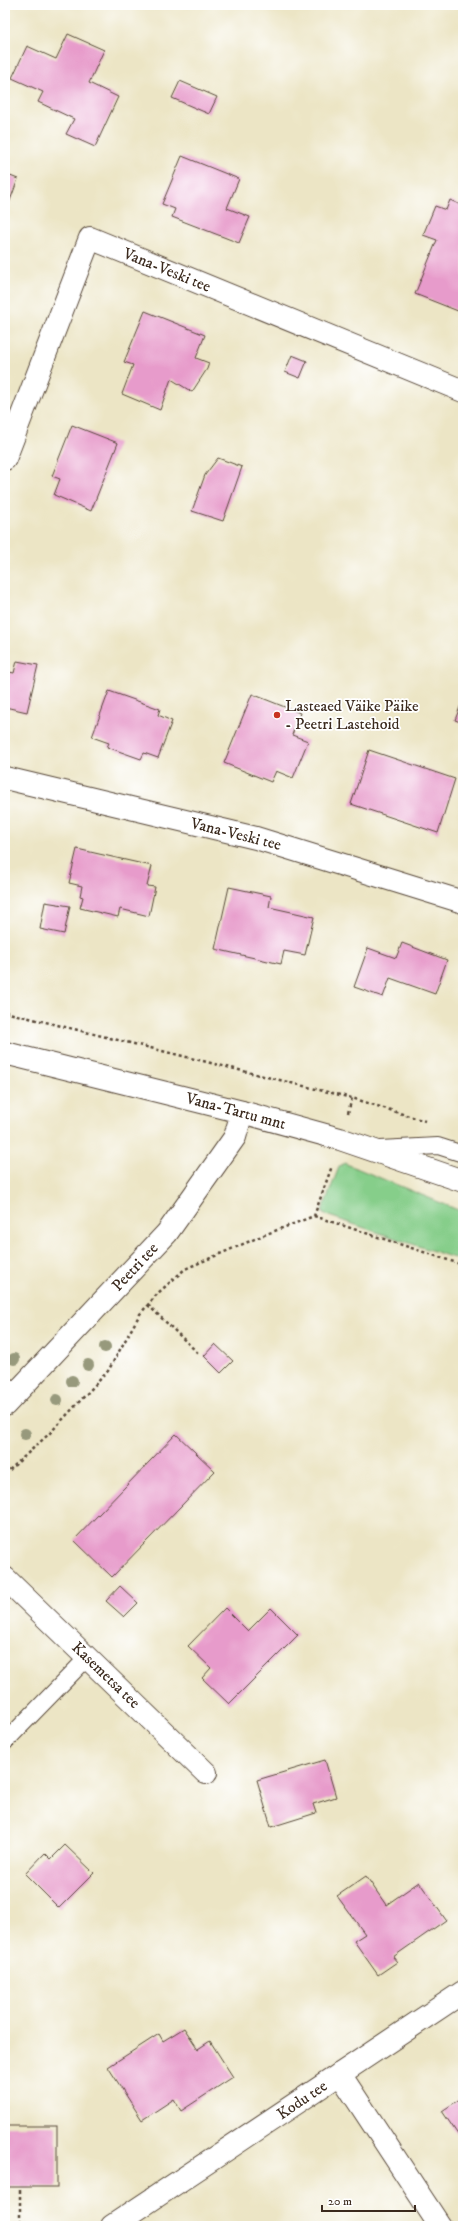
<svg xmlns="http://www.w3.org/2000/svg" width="468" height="2231" viewBox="0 0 468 2231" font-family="'IM FELL DW Pica',serif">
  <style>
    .green { fill: #86ce8a; stroke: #607c54 }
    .building { fill: #e79bcb }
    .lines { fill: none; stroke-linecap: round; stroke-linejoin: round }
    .service-casing { stroke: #564637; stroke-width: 18 }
    .minor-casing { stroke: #564637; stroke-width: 24 }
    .tertiary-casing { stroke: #564637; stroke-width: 24 }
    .path { stroke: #564637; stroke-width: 2.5; stroke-dasharray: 3 3; stroke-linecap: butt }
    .service { stroke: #fff; stroke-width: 16 }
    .minor { stroke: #fff; stroke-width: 22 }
    .tertiary { stroke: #fff; stroke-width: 22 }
    .tree { fill: #97997b }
    .poi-dot { fill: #c8321e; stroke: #fff; stroke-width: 1.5 }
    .labels { text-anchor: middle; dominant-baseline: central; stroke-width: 3.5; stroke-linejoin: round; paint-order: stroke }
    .street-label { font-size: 16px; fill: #3b2a1e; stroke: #fff }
    .poi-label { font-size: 16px; fill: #3b2a1e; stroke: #fff; text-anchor: start }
  </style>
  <rect width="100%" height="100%" fill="#fff"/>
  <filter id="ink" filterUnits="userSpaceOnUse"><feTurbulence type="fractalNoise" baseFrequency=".025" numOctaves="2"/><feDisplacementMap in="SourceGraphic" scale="8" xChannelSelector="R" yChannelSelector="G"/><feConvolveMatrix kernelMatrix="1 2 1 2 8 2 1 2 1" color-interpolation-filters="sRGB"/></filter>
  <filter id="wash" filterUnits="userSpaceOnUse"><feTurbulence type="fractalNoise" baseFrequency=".012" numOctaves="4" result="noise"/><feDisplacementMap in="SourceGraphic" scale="16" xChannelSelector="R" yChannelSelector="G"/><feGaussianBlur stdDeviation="0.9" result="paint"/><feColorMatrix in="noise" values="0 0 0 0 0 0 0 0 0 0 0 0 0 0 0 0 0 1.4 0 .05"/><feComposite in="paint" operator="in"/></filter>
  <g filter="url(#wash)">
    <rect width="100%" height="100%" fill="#ece5c5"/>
    <!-- green -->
    <polygon class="green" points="344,1163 463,1212 463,1261 323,1214 322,1211 339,1167"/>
    <g id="blocks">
      <!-- building -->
      <g class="building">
        <polygon points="68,34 104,50 89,83 118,97 95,147 66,134 74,119 38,102 43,92 12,78 27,46 56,59"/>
        <polygon points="180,81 217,97 209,114 172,98"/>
        <polygon points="182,156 239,179 227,208 250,217 239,243 172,217 175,209 162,204"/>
        <polygon points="5,174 18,179 5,214"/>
        <polygon points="450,200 463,206 463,313 415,294 437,240 423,235 435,206 446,210"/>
        <polygon points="145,311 205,335 196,358 209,363 207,369 192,392 171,379 160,410 122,394 133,365 124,362"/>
        <polygon points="292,355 307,361 300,378 285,372"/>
        <polygon points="72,425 118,443 91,511 54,495 60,479 52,476"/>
        <polygon points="218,458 242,467 223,521 192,511 205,475"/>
        <polygon points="17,661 38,665 27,712 5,707 5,671 14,673"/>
        <polygon points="109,691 160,709 158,715 172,721 158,758 144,753 141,759 107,747 109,743 92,737"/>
        <polygon points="252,694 300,713 292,735 308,741 293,778 276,771 271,782 224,763"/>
        <polygon points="463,699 463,723 455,720"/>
        <polygon points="369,750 455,779 438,833 351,804"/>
        <polygon points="77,849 152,866 147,886 155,887 149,916 120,909 118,917 80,908 83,897 80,896 82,886 69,883"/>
        <polygon points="229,887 271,896 269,907 314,917 305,955 284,951 281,964 215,949"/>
        <polygon points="45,902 70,906 64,934 40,929"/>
        <polygon points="402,943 447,960 435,994 390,978 383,997 354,987 368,948 396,958"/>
        <polygon points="215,1344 233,1361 221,1373 204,1356"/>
        <polygon points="176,1434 215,1471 112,1577 74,1540"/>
        <polygon points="120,1586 138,1603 124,1617 106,1601"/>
        <polygon points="225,1608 248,1631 271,1608 298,1635 229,1704 202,1678 211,1668 188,1646"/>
        <polygon points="325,1760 336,1797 313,1804 316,1813 271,1827 257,1780"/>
        <polygon points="65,1845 94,1873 59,1908 25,1874 45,1853 51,1859"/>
        <polygon points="366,1876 386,1905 419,1882 446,1920 393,1957 397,1962 378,1975 354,1941 365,1934 337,1896"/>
        <polygon points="184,2028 198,2049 210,2041 233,2077 181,2111 174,2099 142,2120 108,2067 159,2034 163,2041"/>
        <polygon points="463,2097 463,2142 442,2111"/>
        <rect x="5" y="2126" width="52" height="61"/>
      </g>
    </g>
  </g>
  <g filter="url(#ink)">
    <use href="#blocks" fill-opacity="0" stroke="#564637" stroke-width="1"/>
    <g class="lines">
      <defs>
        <g id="service">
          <polyline points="380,1149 438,1146 463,1154"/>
          <polyline points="5,1742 87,1658"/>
        </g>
        <g id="minor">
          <polyline points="5,459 90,238 463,391"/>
          <polyline points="5,778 256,838 463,902"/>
          <polyline points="5,1405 167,1233 235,1137 242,1112"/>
          <polyline points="5,1578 206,1773"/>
          <polyline points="340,2074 440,2226"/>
          <polyline points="112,2226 463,1992"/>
        </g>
        <polyline id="tertiary" points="5,1053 242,1112 340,1139 463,1181"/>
      </defs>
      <!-- service casing -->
      <use href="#service" class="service-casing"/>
      <!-- minor casing -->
      <use href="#minor" class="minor-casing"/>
      <!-- tertiary casing -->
      <use href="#tertiary" class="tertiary-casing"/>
      <!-- path -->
      <g class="path">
        <polyline points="5,1012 352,1098"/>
        <polyline points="348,1113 352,1098 425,1121"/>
        <polyline points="314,1216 463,1265"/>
        <polyline points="148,1305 199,1354"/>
        <polyline points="5,1474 50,1433 108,1371 140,1314 158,1293 185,1269 264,1235 314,1216 332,1166"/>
        <polyline points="20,2190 20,2226"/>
      </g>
      <!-- service -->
      <use href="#service" class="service"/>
      <!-- minor -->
      <use href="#minor" class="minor"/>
      <!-- tertiary -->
      <use href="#tertiary" class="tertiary"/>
    </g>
    <!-- trees -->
    <g class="tree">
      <circle cx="105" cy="1347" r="6"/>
      <circle cx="14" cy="1359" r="6"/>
      <circle cx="88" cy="1365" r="6"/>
      <circle cx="72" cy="1381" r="6"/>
      <circle cx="57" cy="1400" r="6"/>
      <circle cx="25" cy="1434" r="6"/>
    </g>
  </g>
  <!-- markers -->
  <circle class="poi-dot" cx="277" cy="715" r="4"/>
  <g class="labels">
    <!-- street labels -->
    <g class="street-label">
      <text transform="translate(167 270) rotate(22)">Vana-Veski tee</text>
      <text transform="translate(236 834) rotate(14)">Vana-Veski tee</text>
      <text transform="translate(236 1111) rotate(15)">Vana-Tartu mnt</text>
      <text transform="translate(135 1267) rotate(-47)">Peetri tee</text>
      <text transform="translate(106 1675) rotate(44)">Kasemetsa tee</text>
      <text transform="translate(302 2100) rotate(-34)">Kodu tee</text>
    </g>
    <!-- poi labels -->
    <g class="poi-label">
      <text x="285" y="706">Lasteaed Väike Päike<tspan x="285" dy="18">- Peetri Lastehoid</tspan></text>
    </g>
  </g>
  <!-- margin -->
  <rect width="468" height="2231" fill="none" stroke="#fff" stroke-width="20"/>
  <!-- scale -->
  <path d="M322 2205v6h93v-6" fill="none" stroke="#3b2a1e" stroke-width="2"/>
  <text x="328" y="2205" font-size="12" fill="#3b2a1e" stroke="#ffffff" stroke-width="3" paint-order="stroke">20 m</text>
</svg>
